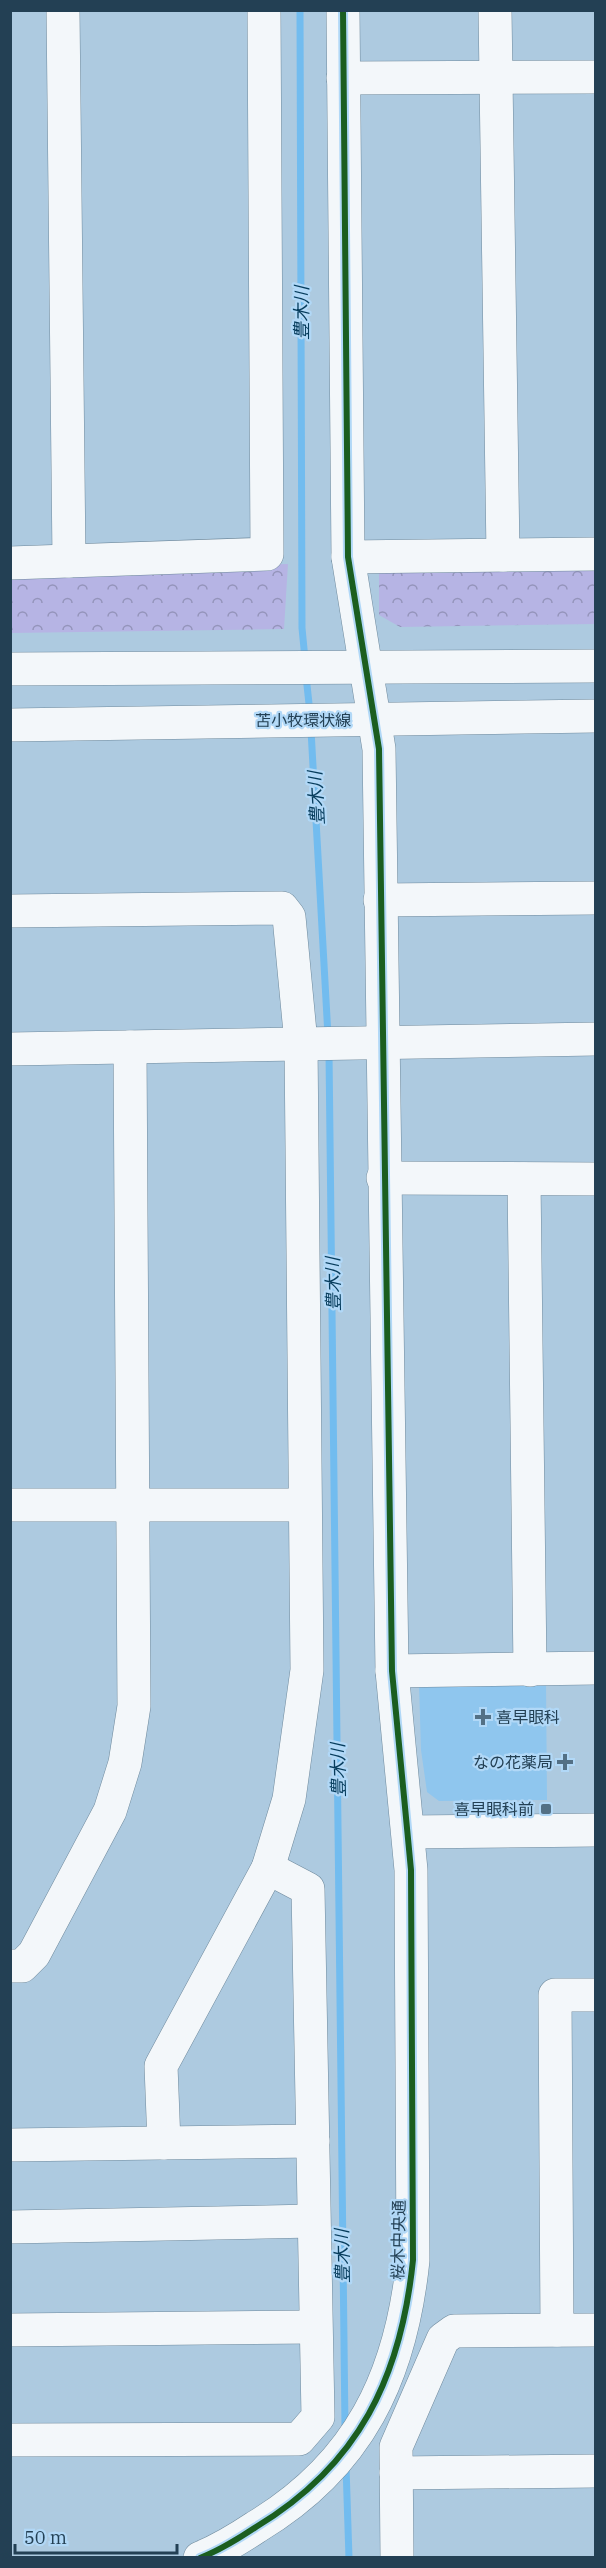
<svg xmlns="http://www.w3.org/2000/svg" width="606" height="2568" viewBox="0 0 606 2568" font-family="'IBM Plex Serif','Noto Sans JP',serif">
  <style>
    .built { fill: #8fc6ee }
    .forest { fill: url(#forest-crowns) }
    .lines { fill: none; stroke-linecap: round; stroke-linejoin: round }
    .stream { stroke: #72bcef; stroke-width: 7 }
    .minor-casing { stroke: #6e899c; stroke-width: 34 }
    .major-casing { stroke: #6e899c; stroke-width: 34 }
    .minor { stroke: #f3f7fa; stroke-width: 33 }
    .major { stroke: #f3f7fa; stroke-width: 33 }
    .cycleway-casing { stroke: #b1d8f7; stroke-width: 10 }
    .cycleway { stroke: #1b5e20; stroke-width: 6 }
    .poi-dot { fill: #537085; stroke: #b1d8f7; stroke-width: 2 }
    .labels { text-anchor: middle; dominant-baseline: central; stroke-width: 4.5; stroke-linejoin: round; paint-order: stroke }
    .street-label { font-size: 16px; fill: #234054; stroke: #b1d8f7 }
    .poi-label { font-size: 16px; fill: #234054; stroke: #b1d8f7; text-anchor: end }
    .water-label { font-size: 18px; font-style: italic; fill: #063c5c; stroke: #b1d8f7 }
  </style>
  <defs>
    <pattern id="forest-crowns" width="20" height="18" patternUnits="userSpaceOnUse" patternTransform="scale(1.5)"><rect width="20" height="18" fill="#b6b4e4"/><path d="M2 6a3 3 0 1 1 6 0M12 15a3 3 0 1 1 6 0" fill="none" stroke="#9494bb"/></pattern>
  </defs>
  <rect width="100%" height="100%" fill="#adcae0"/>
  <!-- built -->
  <polygon class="built" points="546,1681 547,1800 439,1801 427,1792 421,1750 419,1684"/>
  <!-- forest -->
  <g class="forest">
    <polygon points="288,564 284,629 11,633 10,571"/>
    <polygon points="595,566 595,624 400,627 379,615 379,567"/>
  </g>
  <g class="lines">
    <!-- stream -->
    <g class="stream">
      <polyline points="300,10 302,628 305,659"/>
      <polyline points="306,676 310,713"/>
      <polyline points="311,730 328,1036"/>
      <polyline points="329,1053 345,2428"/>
      <polyline points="346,2466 349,2558"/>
    </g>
    <defs>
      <g id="minor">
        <polyline points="63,10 69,561"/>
        <polyline points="495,10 503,555"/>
        <polyline points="343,78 596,77"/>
        <polyline points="348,557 596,554"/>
        <polyline points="10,563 267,554 264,10"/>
        <polyline points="380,900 596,898"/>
        <polyline points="10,911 282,908 289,917 301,1043 307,1670 289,1799 268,1868 161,2066 164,2143"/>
        <polyline points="10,1049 596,1039"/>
        <polyline points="383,1178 596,1179"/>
        <polyline points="524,1179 530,1670"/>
        <polyline points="10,1505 304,1505"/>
        <polyline points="392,1671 596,1668"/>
        <polyline points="408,1832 596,1830"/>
        <polyline points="10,1966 22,1966 34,1954 110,1811 125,1763 134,1706 130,1047"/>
        <polyline points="10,2145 313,2141"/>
        <polyline points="10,2227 313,2221"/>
        <polyline points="10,2330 315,2327"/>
        <polyline points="557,2330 555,1995 596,1995"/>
        <polyline points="10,2440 299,2439 318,2417 308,1889 268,1868"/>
        <polyline points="396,2473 596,2471"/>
        <path d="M200,2558C220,2550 238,2539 256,2527C359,2465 401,2377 413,2260L411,1870L392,1671L379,749L348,557L343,10"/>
        <polyline points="397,2558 396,2447 443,2339 454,2331 596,2330"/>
      </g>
      <g id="major">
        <polyline points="10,669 596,666"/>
        <polyline points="10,725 596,716"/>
      </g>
    </defs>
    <!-- minor casing -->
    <use href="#minor" class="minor-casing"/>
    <!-- major casing -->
    <use href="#major" class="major-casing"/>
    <!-- minor -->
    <use href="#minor" class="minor"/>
    <!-- major -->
    <use href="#major" class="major"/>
    <defs>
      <path id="cycleway" d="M200,2558C220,2550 238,2539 256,2527C359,2465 401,2377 413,2260L411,1870L392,1671L379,749L348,557L343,10"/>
    </defs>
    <!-- cycleway casing -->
    <use href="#cycleway" class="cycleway-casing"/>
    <!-- cycleway -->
    <use href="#cycleway" class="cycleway"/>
  </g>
  <!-- markers -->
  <g class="poi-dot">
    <path d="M480 1708h6v6h6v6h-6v6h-6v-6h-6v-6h6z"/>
    <path d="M562 1753h6v6h6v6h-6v6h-6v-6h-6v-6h6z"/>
    <rect x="540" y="1803" width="12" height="12" rx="3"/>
  </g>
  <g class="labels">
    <!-- street labels -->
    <g class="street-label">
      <text x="303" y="720">苫小牧環状線</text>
      <text transform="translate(398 2240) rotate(-89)">桜木中央通</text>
    </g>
    <!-- poi labels -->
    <g class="poi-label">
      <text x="496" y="1717" text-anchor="start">喜早眼科</text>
      <text x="553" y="1762">なの花薬局</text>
      <text x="534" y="1809">喜早眼科前</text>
    </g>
    <!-- water labels -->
    <g class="water-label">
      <text transform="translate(301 313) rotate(-90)">豊木川</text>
      <text transform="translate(316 798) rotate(-93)">豊木川</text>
      <text transform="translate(333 1284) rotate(-91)">豊木川</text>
      <text transform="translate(338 1770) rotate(-91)">豊木川</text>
      <text transform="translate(342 2256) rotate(-91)">豊木川</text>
    </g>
  </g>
  <!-- border -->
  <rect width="606" height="2568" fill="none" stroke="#234054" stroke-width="24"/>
  <!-- scale -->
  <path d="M15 2544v9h162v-9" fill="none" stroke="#234054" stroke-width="3"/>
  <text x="24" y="2544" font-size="18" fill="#234054" stroke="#b1d8f7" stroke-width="4.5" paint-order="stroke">50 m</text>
</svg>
